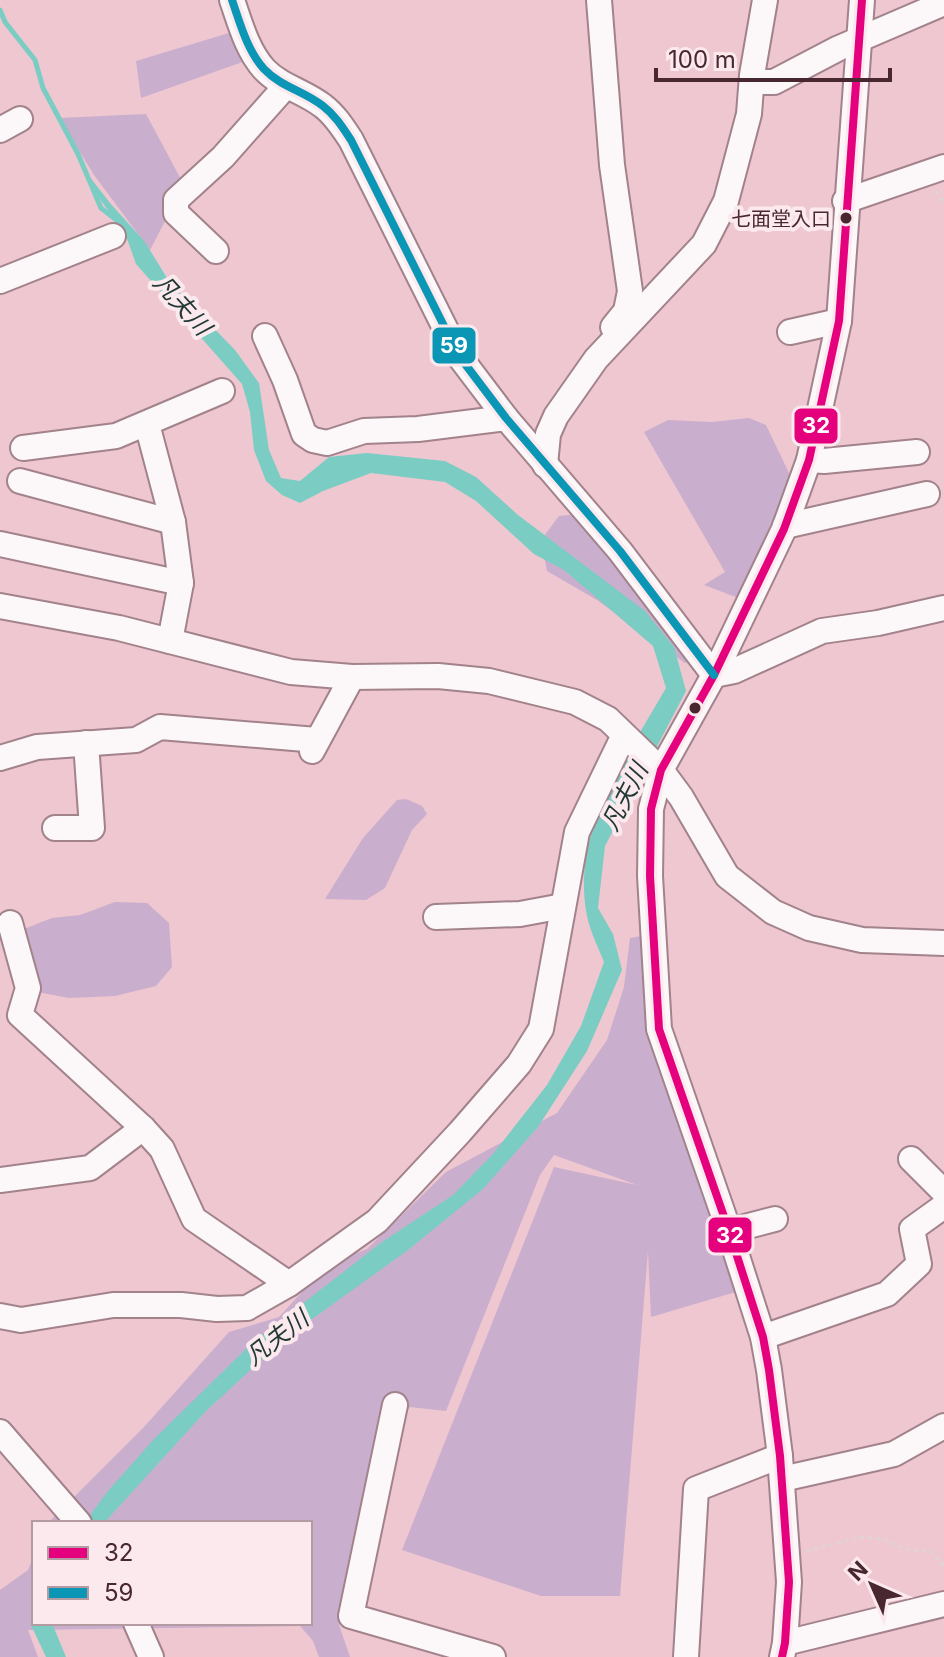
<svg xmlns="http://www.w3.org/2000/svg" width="944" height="1657" font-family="Inter,'Noto Sans JP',sans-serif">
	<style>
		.green { fill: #caaecd }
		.water { fill: #7bcdc3 }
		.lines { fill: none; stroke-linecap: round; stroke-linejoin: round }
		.stream { stroke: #7bcdc3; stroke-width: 5 }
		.minor-casing { stroke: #a2828b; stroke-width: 28 }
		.path { stroke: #e0d3d6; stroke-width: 3; stroke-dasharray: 4 4; stroke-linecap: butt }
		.minor { stroke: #fcf7f8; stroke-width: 24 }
		.bus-1-casing { stroke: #fbe9ed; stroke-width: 14 }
		.bus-2-casing { stroke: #fbe9ed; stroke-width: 14 }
		.bus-1 { stroke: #e5007d; stroke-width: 8 }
		.bus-2 { stroke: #0b96b6; stroke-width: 8 }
		.bus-dot { fill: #482730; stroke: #fbe9ed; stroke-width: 3 }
		.labels { text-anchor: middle; stroke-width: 8; stroke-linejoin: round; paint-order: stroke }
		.bus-label { font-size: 20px; fill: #482730; stroke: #fbe9ed; text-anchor: end }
		.water-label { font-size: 24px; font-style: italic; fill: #213834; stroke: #fbe9ed }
		.line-badge { stroke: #fbe9ed; stroke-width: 3 }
		.badge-label { font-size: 22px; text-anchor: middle; font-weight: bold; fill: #fff }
	</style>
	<rect width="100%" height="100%" fill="#eec7d0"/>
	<g class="green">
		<polygon points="229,33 248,60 141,98 136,61"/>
		<polygon points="146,114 184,185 150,250 94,175 59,118"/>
		<polygon points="749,418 766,425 789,473 788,492 741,599 704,585 725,572 644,432 668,420 712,422"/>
		<polygon points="578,514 692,661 685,663 597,600 547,571 541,540 559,516"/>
		<polygon points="406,799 422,806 427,814 412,830 385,888 366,900 325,899 363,838 397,800"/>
		<polygon points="115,902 147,903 169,923 172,967 156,986 115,996 69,998 32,991 19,931 52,918 80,915"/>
		<polygon points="641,936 656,1058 739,1291 651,1317 648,1251 620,1596 541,1596 402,1550 554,1167 637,1185 554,1155 540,1175 446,1411 410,1407 397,1425 359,1511 355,1574 339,1625 350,1657 319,1657 313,1641 300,1626 28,1630 38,1657 0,1657 0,1590 28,1570 34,1555 34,1623 310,1623 310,1523 48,1523 144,1427 229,1332 279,1317 313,1280 340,1259 367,1249 446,1172 557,1113 607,1040 624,987 630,938"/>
	</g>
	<g class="water">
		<path d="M 86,172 L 110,203 L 145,242 L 170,283 L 235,350 L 259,383 L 269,450 L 281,478 L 300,481 L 329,457 L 367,453 L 445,461 L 476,477 L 518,515 L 645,611 L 674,647 L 686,691 L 605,846 L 598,908 L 613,934 L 622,970 L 587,1051 L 538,1127 L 483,1189 L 408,1250 L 283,1340 L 206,1411 L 104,1523 L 84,1523 L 108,1491 L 154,1439 L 253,1342 L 382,1242 L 453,1195 L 493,1154 L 547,1085 L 581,1026 L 604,962 C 598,947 590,931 587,916 C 570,831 627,757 666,688 L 653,646 L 564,570 L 534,554 L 476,501 L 445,482 L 371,473 L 323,491 L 300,503 L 282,495 L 266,481 L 254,450 L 250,412 L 242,384 L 136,264 L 125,233 L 93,190 Z"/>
		<polygon points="34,1600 34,1623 52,1623 66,1657 46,1657 31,1625"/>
	</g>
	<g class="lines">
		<polyline class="stream" points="0,10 5,22 35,60 43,88 78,154 101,208 119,222"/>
		<g class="minor-casing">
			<g id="minor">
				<path d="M 232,0 C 240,23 247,50 264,69 C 281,87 304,91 323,106 C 335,115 343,128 351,140 L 459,356 L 506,418 L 620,551 L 714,675"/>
				<polyline points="599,0 612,165 630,291 626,311 613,327"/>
				<polyline points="752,82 774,82 839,48 944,3"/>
				<polyline points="0,130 20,119"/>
				<polyline points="845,201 944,167"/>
				<polyline points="216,251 176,213 176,200 223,157 285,87"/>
				<polyline points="0,281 113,236"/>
				<polyline points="790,332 839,321"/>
				<polyline points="265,336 285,380 304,434 313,440 327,443 364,431 418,429 506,418"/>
				<polyline points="147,424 173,522 181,583 170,641"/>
				<polyline points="23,448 116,436 222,391"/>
				<polyline points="809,460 824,461 917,452"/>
				<polyline points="545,465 548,434 556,416 596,359 704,244 726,201 749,114 752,75 765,0"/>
				<polyline points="20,481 173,522"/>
				<polyline points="785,526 927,494"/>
				<polyline points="0,544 181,583"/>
				<polyline points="0,606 119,628 291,672 352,677 438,676 489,681 575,702 608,719 661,770 681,797 727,876 773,912 809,928 862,940 944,943"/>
				<polyline points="714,675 734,671 822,631 878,623 944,608"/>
				<polyline points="312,751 352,677"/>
				<polyline points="0,758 37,747 136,740 160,727 317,740"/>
				<polyline points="55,828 92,828 86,743"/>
				<polyline points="436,917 520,914 563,906"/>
				<polyline points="10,923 28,988 20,1015 143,1128 162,1149 194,1219 289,1284"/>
				<polyline points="911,1159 944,1192"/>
				<polyline points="0,1180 90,1168 143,1128"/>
				<polyline points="729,1231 775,1219"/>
				<polyline points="0,1316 21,1320 113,1305 181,1305 217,1309 247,1308 289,1284 377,1221 460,1132 519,1064 541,1029 577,832 624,735"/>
				<polyline points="763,1337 887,1294 919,1264 912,1229 944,1206"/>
				<polyline points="395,1405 351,1616 493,1657"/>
				<polyline points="0,1432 79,1523"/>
				<polyline points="782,1479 894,1454 944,1426"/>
				<polyline points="136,1623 151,1657"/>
				<polyline points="785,1643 944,1604"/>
				<polyline points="686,1657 696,1489 780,1456"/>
				<polyline points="782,1657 785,1643 789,1582 780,1456 769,1370 763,1337 729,1231 659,1029 650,876 651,809 661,770 714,675 784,529 809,460 839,321 862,0"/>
			</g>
		</g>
		<g class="path">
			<polyline points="936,191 944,204"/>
			<polyline points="806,1551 861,1537 881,1539 910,1550 932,1552 944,1567"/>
		</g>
		<use href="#minor" class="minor"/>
		<g class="bus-1-casing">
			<polyline id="bus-1" points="782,1657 785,1643 789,1582 780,1456 769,1370 763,1337 729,1231 659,1029 650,876 651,809 661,770 714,675 784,529 809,460 839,321 862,0"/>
		</g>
		<g class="bus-2-casing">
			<path id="bus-2" d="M 232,0 C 240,23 247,50 264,69 C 281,87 304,91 323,106 C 335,115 343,128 351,140 L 459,356 L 506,418 L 620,551 L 714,675"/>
		</g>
		<use href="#bus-1" class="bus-1"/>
		<use href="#bus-2" class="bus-2"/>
	</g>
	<g class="bus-dot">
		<circle cx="846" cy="218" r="7"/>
		<circle cx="695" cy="708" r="7"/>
	</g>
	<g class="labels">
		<g class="bus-label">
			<text x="831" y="226">七面堂入口</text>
		</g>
		<g class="water-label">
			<text transform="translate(182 305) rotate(48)" y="8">凡夫川</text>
			<text transform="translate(625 797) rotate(-63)" y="8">凡夫川</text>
			<text transform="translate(277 1338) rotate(-38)" y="8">凡夫川</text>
		</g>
	</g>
	<g class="line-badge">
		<rect x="431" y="326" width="46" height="39" rx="8" fill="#0b96b6"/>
		<rect x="793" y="407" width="46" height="38" rx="8" fill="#e5007d"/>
		<rect x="707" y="1216" width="46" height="38" rx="8" fill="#e5007d"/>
	</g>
	<g class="badge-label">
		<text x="454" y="353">59</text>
		<text x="816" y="433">32</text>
		<text x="730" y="1243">32</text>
	</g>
	<rect x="32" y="1521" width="280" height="104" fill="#fbe9ed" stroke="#b39ba1" stroke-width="2"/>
	<rect x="48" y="1547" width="40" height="12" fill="#e5007d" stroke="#b39ba1" stroke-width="2"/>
	<text x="104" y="1561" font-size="24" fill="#482730">32</text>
	<rect x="48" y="1587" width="40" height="12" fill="#0b96b6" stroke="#b39ba1" stroke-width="2"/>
	<text x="104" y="1601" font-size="24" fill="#482730">59</text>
	<g transform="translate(872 1585) rotate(315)" stroke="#fbe9ed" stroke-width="6" paint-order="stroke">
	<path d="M0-6L14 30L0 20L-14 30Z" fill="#482730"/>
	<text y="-12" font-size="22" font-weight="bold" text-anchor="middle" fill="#482730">N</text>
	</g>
	<path d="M656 68v12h234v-12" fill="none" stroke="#482730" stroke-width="4"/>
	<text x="668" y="68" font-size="24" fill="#482730" stroke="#fbe9ed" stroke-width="6" paint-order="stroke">100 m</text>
</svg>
